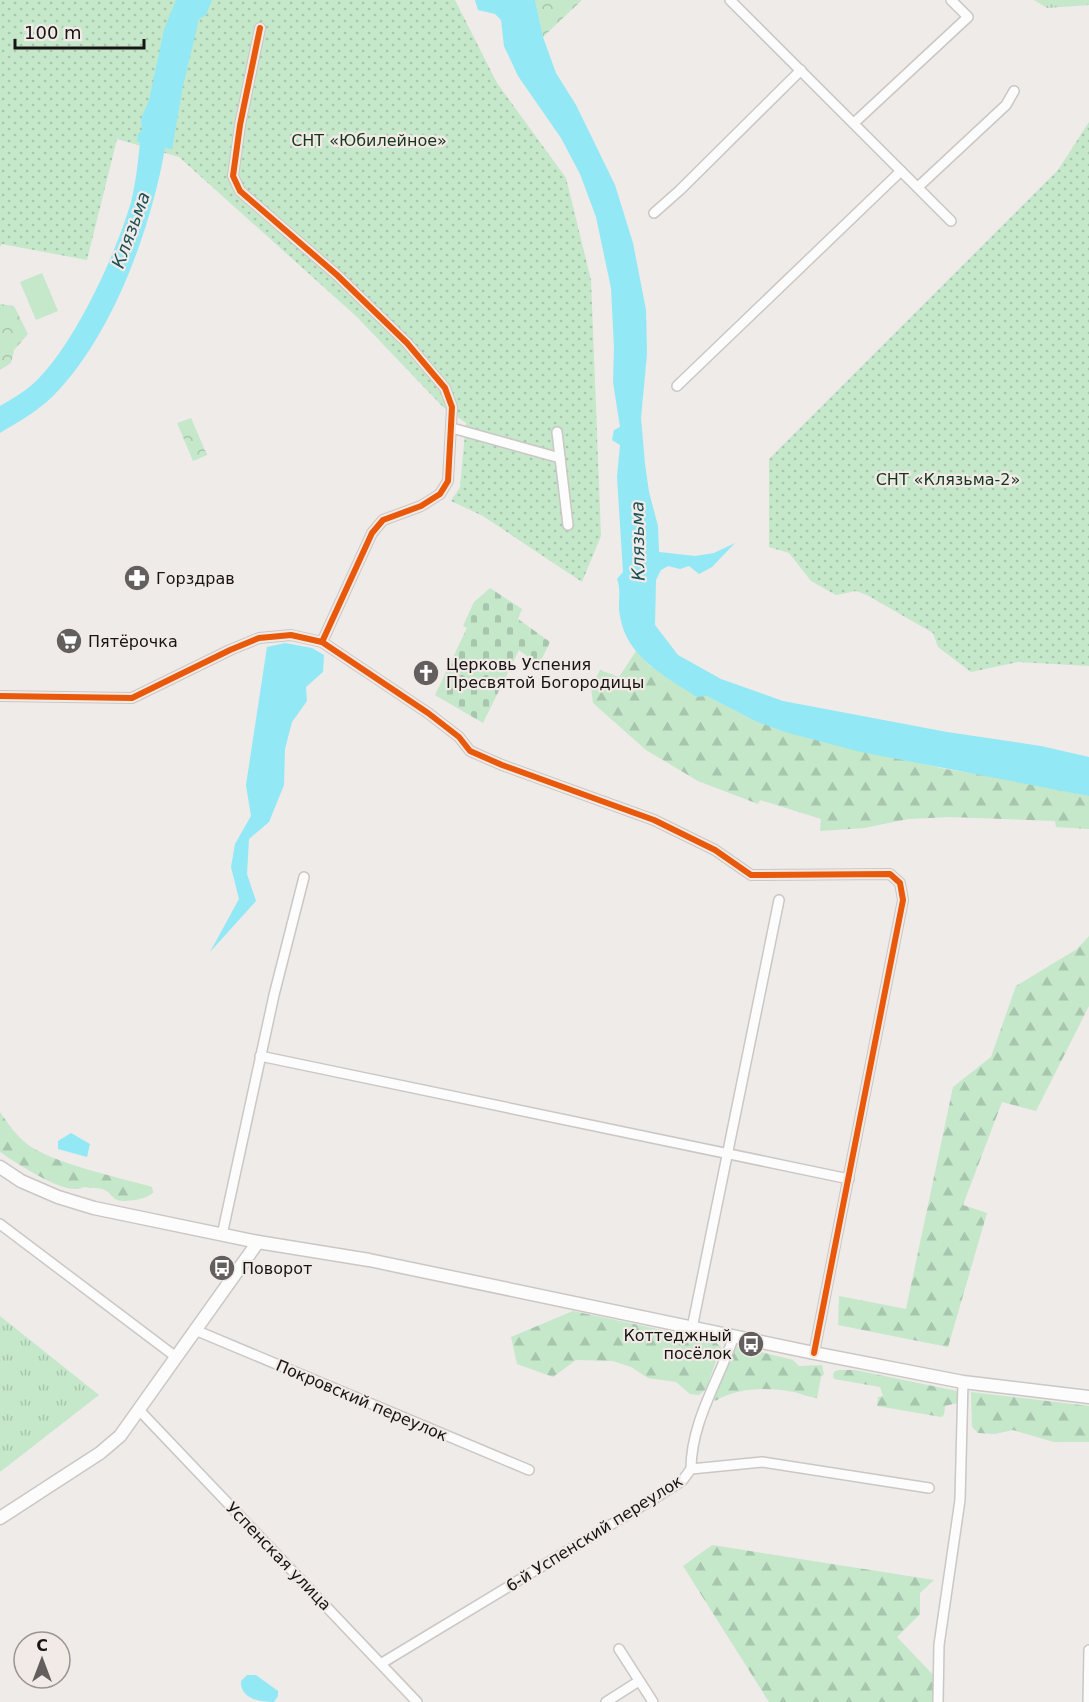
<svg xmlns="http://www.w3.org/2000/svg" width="1089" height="1702" font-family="'DejaVu Sans',sans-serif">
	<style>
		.grass { fill: url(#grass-tufts) }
		.forest { fill: url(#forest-firs) }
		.cemetery { fill: url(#cemetery-stones) }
		.park { fill: url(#park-crowns) }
		.garden { fill: url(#garden-dots) }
		.pitch { fill: #c5e7ca }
		.water { fill: #92e8f5 }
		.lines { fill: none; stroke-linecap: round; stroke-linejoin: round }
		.street-casing { stroke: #cac7c5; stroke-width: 12 }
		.secondary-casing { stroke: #cac7c5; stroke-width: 15 }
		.street { stroke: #fcfcfc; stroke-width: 9 }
		.secondary { stroke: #fcfcfc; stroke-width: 12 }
		.cycleway-casing { stroke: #f1eae6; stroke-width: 10 }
		.cycleway { stroke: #e8590c; stroke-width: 6 }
		.labels { text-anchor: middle; stroke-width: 4.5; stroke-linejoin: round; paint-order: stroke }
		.park-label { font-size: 16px; fill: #16361e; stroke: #f1eae6 }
		.poi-label { font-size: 16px; fill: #171413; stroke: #f1eae6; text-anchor: start }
		.street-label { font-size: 16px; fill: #171413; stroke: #f1eae6 }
		.water-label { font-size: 18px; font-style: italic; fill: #1b5159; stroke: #f1eae6 }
	</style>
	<defs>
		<pattern id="grass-tufts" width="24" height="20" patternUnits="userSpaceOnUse" patternTransform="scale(1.5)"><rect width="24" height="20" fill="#c5e7ca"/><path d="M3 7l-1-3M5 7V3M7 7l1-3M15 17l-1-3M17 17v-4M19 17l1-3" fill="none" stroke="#a8c5ad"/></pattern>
		<pattern id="forest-firs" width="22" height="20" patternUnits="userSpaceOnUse" patternTransform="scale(1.5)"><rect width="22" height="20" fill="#c5e7ca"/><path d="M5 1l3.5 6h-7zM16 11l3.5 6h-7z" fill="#a8c5ad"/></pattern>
		<pattern id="cemetery-stones" width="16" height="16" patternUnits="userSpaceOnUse" patternTransform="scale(1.5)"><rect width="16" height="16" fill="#c5e7ca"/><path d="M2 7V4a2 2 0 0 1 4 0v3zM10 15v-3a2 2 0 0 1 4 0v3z" fill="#a8c5ad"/></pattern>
		<pattern id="park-crowns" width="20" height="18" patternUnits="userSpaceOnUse" patternTransform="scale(1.5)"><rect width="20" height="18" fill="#c5e7ca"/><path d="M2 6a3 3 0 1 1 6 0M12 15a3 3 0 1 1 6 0" fill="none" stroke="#a8c5ad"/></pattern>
		<pattern id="garden-dots" width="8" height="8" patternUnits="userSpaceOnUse" patternTransform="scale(1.5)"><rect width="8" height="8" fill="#c5e7ca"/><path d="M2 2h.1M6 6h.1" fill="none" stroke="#a8c5ad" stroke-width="1.8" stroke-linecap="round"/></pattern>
	</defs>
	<rect width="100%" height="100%" fill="#eeebe9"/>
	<g class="grass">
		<polygon points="1034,0 1089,0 1089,5 1047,8"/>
		<polygon points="0,1316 99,1395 0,1472"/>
	</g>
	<g class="forest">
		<polygon points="636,651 650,666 755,721 945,769 1021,781 1089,796 1089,829 1056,827 1055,821 950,817 908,819 864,828 820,831 821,819 760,800 758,804 698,781 646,750 593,703 591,687 600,670 619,677"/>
		<polygon points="1089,936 1089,1006 1036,1111 1002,1102 963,1205 987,1213 948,1347 838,1325 839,1296 906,1309 953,1087 991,1057 1016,986 1077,949"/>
		<path d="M 0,1112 C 8,1124 16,1135 27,1144 C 54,1164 118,1177 152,1187 L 153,1192 C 149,1199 125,1203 118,1200 C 113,1199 111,1194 107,1191 C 100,1187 91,1188 83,1187 C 68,1198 15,1162 0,1152 Z"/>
		<polygon points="573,1311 714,1341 721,1347 706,1389 699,1395 690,1394 676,1382 648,1378 631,1367 613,1361 576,1360 553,1377 517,1364 511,1337"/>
		<path d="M 737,1346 L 793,1360 L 799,1366 L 822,1365 L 824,1374 L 821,1377 L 817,1398 C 808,1397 802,1394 794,1392 C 768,1387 738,1387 715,1401 L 713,1397 Z"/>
		<polygon points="839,1370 855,1370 957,1391 959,1394 957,1403 945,1406 944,1415 941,1417 877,1406 878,1397 883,1396 880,1387 834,1379 833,1374 835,1371"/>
		<polygon points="971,1392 1089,1406 1089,1442 1054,1442 1013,1430 995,1434 978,1433 972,1427"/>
		<polygon points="712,1545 934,1580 920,1593 920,1614 897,1637 937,1679 937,1702 769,1702 683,1566"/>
	</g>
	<polygon class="cemetery" points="490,588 522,609 518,619 550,642 539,665 519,650 483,723 435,695 467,628 463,626 474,602"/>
	<g class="park">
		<polygon points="535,0 582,0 543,37"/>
		<polygon points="0,304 14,306 28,334 14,350 11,363 0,370"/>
		<polygon points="191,418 207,455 193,461 177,423"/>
	</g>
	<g class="garden">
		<polygon points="0,0 455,0 497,83 566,178 591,280 601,536 582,582 483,516 451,501 460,487 466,423 443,407 356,316 179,157 117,139 87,260 2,244 0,247"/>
		<polygon points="1089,122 1089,666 1018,662 971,672 938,647 933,633 867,595 856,591 836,595 811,581 789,553 769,547 769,459 1058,170"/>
	</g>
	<polygon class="pitch" points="42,273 58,311 36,320 20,282"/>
	<g class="water">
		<path d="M 176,0 L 212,0 L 206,15 L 199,19 L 183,86 L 172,149 L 165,148 C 151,229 112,337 53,396 C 38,411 18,422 0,433 L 0,406 C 12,399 24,392 34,383 C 74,346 116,254 131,202 C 136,182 138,162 140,143 L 137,141 L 138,134 L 142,130 L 141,119 L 149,100 L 164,30 Z"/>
		<path d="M 475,0 L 535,0 L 543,37 L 556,73 L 576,105 L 615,185 L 633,243 L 646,310 L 647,354 L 641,418 L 645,464 L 649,492 L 658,526 L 659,552 L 695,556 L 714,553 L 735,543 L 712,567 L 699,574 L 689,566 L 680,569 L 668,566 L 661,570 L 656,580 L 655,625 L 678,655 L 721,679 L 783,701 L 947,732 L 1041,746 L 1089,757 L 1089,796 L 861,752 L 785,732 L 755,721 L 707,696 L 697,697 C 664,675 627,658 620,616 C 617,603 622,592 617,579 L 623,572 L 617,477 L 620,445 L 612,440 L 614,430 L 620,427 L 613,382 L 614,348 L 611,288 L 596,217 L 580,174 L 561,138 L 518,76 L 504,46 L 501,20 L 495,14 L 478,10 Z"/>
		<polygon points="285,643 312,648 324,655 323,672 306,687 307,701 292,722 285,749 284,785 269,822 249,839 247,874 256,901 210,952 239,899 231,867 235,844 251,816 246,785 267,647"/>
		<polygon points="71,1133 90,1144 87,1157 58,1149 58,1141"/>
		<path d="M 247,1675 L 256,1675 L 278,1691 L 278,1696 L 274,1702 C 260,1702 240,1699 241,1681 Z"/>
	</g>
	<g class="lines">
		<g class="street-casing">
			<g id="street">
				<polyline points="730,0 951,221"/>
				<polyline points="260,28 240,125 233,176 240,191 337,275 407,343 445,388 452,407 448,481 440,494 421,506 383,520 372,533 322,642"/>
				<polyline points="854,123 968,17 951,0"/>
				<polyline points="918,187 1006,105 1014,91"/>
				<polyline points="654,213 680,190 801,70"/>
				<polyline points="677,386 901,171"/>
				<polyline points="452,428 560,458"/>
				<polyline points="557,432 568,525"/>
				<polyline points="0,696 132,698 230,650 259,638 291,635 322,642 428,713 459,737 470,751 502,765 654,820 715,850 751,875 890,874 900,883 903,900 814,1353"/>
				<polyline points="260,1056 849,1179"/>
				<polyline points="0,1224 176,1357"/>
				<polyline points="222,1235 274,995 304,877"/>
				<polyline points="692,1328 779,900"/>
				<polyline points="195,1330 529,1470"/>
				<polyline points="140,1411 417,1702"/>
				<path d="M 691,1469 C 691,1422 719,1380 734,1336"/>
				<polyline points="619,1649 653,1702"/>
				<polyline points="382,1663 660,1495 682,1481 691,1469 762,1462 929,1488"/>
				<polyline points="606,1702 639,1681"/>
				<polyline points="938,1702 939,1645 960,1500 963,1382"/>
				<polyline points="1088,1702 1089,1650"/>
			</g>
		</g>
		<g class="secondary-casing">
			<g id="secondary">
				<polyline points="0,1167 21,1181 58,1197 94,1208 258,1242 369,1260 814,1353 963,1382 1089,1397"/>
				<polyline points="0,1518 100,1453 120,1436 258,1242"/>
			</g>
		</g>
		<use href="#street" class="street"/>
		<use href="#secondary" class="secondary"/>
		<g class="cycleway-casing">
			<g id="cycleway">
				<polyline points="260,28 240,125 233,176 240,191 337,275 407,343 445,388 452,407 448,481 440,494 421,506 383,520 372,533 322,642"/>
				<polyline points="0,696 132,698 230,650 259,638 291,635 322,642 428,713 459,737 470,751 502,765 654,820 715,850 751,875 890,874 900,883 903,900 814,1353"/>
			</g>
		</g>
		<use href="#cycleway" class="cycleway"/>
	</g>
	<defs>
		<g id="pharmacy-disc" transform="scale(1.35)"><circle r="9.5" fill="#625f5e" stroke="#f1eae6"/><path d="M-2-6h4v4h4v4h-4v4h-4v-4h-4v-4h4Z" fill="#fff"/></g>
		<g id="supermarket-disc" transform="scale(1.35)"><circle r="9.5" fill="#625f5e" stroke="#f1eae6"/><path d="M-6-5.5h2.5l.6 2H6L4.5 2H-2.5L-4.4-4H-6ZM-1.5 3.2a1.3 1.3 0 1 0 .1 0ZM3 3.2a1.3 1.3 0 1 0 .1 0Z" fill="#fff"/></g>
		<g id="church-disc" transform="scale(1.35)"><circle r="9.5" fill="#625f5e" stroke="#f1eae6"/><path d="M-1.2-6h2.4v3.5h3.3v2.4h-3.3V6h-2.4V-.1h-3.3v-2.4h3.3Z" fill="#fff"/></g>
		<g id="bus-disc" transform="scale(1.35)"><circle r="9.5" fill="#625f5e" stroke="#f1eae6"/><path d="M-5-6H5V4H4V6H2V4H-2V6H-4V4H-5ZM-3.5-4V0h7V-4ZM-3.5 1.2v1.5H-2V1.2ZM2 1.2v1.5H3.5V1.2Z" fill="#fff"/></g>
	</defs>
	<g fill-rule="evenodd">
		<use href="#pharmacy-disc" x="137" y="578"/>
		<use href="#supermarket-disc" x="69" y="641"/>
		<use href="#church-disc" x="426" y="673"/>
		<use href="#bus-disc" x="222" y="1268"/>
		<use href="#bus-disc" x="751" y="1344"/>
	</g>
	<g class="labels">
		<g class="park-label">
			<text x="369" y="146">СНТ «Юбилейное»</text>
			<text x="948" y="485">СНТ «Клязьма-2»</text>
		</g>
		<g class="poi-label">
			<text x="156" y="584">Горздрав</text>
			<text x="88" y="647">Пятёрочка</text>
			<text x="446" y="670">Церковь Успения<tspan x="446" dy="18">Пресвятой Богородицы</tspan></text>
			<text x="242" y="1274">Поворот</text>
			<text x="732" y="1341" text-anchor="end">Коттеджный<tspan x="732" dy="18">посёлок</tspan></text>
		</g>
		<g class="street-label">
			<text transform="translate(362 1400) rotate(23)" y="6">Покровский переулок</text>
			<text transform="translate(594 1533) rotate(-32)" y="6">6-й Успенский переулок</text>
			<text transform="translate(279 1556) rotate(46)" y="6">Успенская улица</text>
		</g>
		<g class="water-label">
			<text transform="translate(131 230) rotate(-70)" y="6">Клязьма</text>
			<text transform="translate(638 541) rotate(-91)" y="6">Клязьма</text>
		</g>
	</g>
	<g transform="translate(42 1660)"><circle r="28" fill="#f1eae6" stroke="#9a9492" stroke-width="1.5"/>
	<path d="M0-4.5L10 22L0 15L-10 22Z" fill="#625f5e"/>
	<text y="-9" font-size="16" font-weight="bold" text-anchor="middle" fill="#171413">С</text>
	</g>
	<path d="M15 39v9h129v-9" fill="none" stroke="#171413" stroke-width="3"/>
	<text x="24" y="39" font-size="18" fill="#171413" stroke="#f1eae6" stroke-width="4.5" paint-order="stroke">100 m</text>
</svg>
